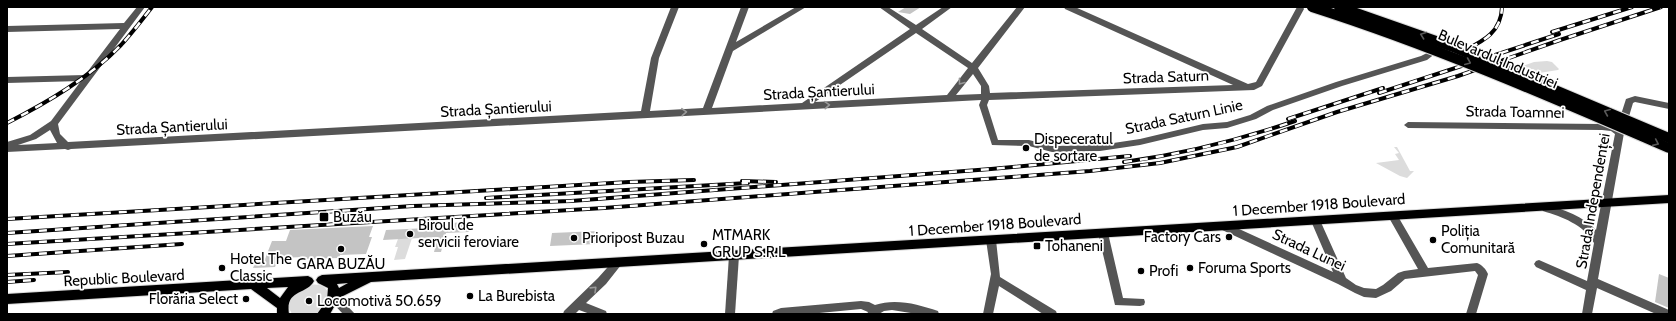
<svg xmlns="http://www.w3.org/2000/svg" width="1676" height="321" font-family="Cabin,sans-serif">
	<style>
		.green { fill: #dcdcdc }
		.building { fill: #c4c4c4 }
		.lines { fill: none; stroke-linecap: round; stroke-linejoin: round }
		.major-casing { stroke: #dbdbdb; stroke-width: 2 }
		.minor { fill: #555; fill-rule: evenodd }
		.major { fill: #000; fill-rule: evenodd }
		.rail-casing { stroke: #000; stroke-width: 4 }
		.rail { stroke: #fff; stroke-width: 2.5; stroke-dasharray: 8; stroke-linecap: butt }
		.major-bridge-casing { stroke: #dbdbdb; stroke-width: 12; stroke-linecap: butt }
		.major-bridge { stroke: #000; stroke-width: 10 }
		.oneway { stroke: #595959 }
		.oneway2 { stroke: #999 }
		.poi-dot { fill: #000; stroke: #fff; stroke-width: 1.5 }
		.labels { text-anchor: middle; stroke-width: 3.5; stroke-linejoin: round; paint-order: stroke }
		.street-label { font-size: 15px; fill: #000; stroke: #fff }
		.poi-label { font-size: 15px; fill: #000; stroke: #fff; text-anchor: start }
	</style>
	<rect width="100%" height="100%" fill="#fff"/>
	<g class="green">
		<polygon points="1547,61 1552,62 1559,69 1558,70 1539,73 1533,69 1524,69 1520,67 1534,62"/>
		<polygon points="1394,147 1397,147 1410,171 1414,171 1407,178 1400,176 1376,163 1399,160 1395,154 1399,153"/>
		<polygon points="412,238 405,259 394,260 398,247 395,247 398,239"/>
		<path d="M 308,285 C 337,280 331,309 314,314 C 308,316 299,314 292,314 L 289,308 C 289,295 299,291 308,285 Z"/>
	</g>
	<g class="building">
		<polygon points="906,7 921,7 910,14 898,12"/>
		<polygon points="471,222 469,232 446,233 441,252 434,252 438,237 383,240 386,230 448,227 449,223"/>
		<polygon points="373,226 369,237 372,237 366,254 340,255 339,258 303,259 304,257 279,258 275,267 253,268 257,259 265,259 272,241 286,241 290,230"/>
		<polygon points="598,231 596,244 550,246 552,233"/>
		<polygon points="1659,274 1669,278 1669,308 1655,302"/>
	</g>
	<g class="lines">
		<g class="major-casing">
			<g id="major">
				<path d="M 1669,195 L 1669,203 L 371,282 L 339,298 L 330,314 L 317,314 L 327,300 L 328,288 L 318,283 L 316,280 L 318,277 L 322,275 ZM 348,283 L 339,288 L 337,284 Z"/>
				<path d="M 308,276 L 312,278 L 314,281 C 307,295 285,289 289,314 L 277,314 L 277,308 L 251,289 L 7,304 L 7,294 ZM 288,287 L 280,298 L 267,288 Z"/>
			</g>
		</g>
		<g class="minor">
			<path d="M 137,7 L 145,7 L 58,124 L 60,134 L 68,142 L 641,111 L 651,58 L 671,7 L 679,7 L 659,58 L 650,111 L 703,108 L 741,7 L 749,7 L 736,42 L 796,7 L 806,7 L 733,51 L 712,108 L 802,103 L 910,29 L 879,7 L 888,7 L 916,25 L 943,7 L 952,7 L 922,29 L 972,63 L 1017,7 L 1025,7 L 978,68 L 989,86 L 990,93 L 1233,85 L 1065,9 L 1064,7 L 1075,7 L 1248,84 L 1256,82 L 1297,7 L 1303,7 L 1304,9 L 1262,86 L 1254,90 L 989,100 L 987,105 L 998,140 L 1029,140 L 1052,146 L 1100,145 L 1140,139 L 1203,124 L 1227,122 L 1250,115 L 1267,106 L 1336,82 L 1421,56 L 1427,53 L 1420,47 L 1421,45 L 1427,45 L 1436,53 L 1427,60 L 1342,86 L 1273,110 L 1256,119 L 1227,128 L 1203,130 L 1140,145 L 1100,151 L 1052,152 L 1029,146 L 992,145 L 979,105 L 981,100 L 71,149 L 68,150 L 65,149 L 7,152 L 7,142 L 30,135 L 51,121 L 81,81 L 7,83 L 7,77 L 85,75 L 120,29 L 7,32 L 7,26 L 124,23 ZM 916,33 L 968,68 L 947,95 L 815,102 ZM 973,74 L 981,86 L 981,94 L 956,95 ZM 50,130 L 57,143 L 18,145 L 36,139 Z"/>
			<path d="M 1635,96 L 1669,103 L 1669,109 L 1635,102 L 1633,103 L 1624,133 L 1598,279 L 1669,310 L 1669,314 L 1656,314 L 1597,288 L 1592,314 L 1582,314 L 1586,290 L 1536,267 L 1534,264 L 1536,261 L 1539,260 L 1587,281 L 1594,243 C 1583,224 1562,217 1543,211 L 1541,208 L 1543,205 L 1546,204 C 1564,210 1583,216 1596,230 L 1615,134 L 1611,131 L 1602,130 L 1408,128 L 1404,125 L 1408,122 L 1602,124 L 1617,127 L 1626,99 Z"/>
			<path d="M 1393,212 L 1396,213 L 1428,268 L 1477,263 C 1482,265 1486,269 1488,274 L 1476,314 L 1466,314 L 1478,275 L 1475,271 L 1405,279 L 1391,291 L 1376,298 L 1364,297 L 1355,293 L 1338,284 L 1220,229 L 1218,226 L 1220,223 L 1223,222 L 1226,223 L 1333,272 L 1311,221 L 1313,218 L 1319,218 L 1346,278 L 1356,285 L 1364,288 L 1376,289 L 1383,285 L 1398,273 L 1404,271 L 1418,269 L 1388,216 L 1390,213 Z"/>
			<polygon points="1103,229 1106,230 1108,233 1123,298 1144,299 1145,302 1144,305 1140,306 1115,305 1098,233 1100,230"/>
			<polygon points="991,236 994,237 996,240 1000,277 1056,311 1057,314 1043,314 999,286 993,314 983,314 991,274 986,240 988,237"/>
			<polygon points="734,252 737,253 739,256 735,314 725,314 729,256 731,253"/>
			<polygon points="618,258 621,259 623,262 621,265 606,284 586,303 606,311 607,314 590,314 579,310 575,314 563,314 564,311 598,278 615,259"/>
			<polygon points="334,295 338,296 355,314 343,314 329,299 330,296"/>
			<path d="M 861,301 L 869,302 L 875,305 C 895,298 918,304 938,311 L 939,314 L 917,314 L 892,310 L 884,311 L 879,314 L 867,314 L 868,312 L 861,309 L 809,314 L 772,314 L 773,311 L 781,308 Z"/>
		</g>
		<use href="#major" class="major"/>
		<g class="rail-casing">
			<g id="rail">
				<polyline points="1552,32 1632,7"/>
				<path d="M 1456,55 C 1478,43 1501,36 1502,7"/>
				<polyline points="1379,93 1559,34"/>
				<polyline points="1288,119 1383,88"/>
				<path d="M 7,123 C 48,102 89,78 121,45 C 132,33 142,20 152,7"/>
				<path d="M 1124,162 C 1183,154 1239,140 1295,121"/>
				<polyline points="742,181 776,182"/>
				<polyline points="486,198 748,183"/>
				<polyline points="7,219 629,182 694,180"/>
				<polyline points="7,233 413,206 571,201 991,169 1130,156"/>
				<polyline points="7,244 604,208 1090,171 1160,163 1237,147 1337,112 1458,76 1560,40 1661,7"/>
				<polyline points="7,256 182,244"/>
				<polyline points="7,275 68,272"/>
				<polyline points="7,282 34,280"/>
			</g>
		</g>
		<use href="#rail" class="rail"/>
		<g class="major-bridge-casing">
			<g id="major-bridge">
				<path d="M 1312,7 C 1434,46 1551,97 1669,148"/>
				<polyline points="1339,7 1453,47 1669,138"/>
			</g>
		</g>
		<use href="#major-bridge" class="major-bridge"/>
	</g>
	<defs><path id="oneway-chevron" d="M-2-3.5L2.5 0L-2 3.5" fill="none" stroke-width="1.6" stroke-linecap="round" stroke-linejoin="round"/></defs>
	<g class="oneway">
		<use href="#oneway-chevron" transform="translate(1423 35) rotate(-160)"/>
		<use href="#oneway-chevron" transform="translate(1468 62) rotate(23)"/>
		<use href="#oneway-chevron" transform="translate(1607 112) rotate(-157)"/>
		<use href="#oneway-chevron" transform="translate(1656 143) rotate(24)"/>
	</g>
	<g class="oneway2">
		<use href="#oneway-chevron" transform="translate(961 82) rotate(128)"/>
		<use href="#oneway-chevron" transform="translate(827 105) rotate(-4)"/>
		<use href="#oneway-chevron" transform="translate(684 112) rotate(-3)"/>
		<use href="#oneway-chevron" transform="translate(594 289) rotate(-44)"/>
	</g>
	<g class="poi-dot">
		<circle cx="1026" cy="148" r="4"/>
		<rect x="319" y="212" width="10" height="10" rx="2"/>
		<circle cx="410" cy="234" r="4"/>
		<circle cx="1229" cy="237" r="4"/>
		<circle cx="574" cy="238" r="4"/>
		<circle cx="1433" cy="240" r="4"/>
		<circle cx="704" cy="244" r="4"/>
		<rect x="1033" y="242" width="8" height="8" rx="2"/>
		<circle cx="341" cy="249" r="4"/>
		<circle cx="222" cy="268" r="4"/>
		<circle cx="1190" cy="268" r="4"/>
		<circle cx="1141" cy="271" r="4"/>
		<circle cx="470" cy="296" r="4"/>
		<circle cx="246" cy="299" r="4"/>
		<circle cx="309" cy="301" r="4"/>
	</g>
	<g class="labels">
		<g class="street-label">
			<text transform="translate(1498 59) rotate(23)" y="5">Bulevardul Industriei</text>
			<text transform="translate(1166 77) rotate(-2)" y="5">Strada Saturn</text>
			<text transform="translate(819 92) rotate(-3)" y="5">Strada Șantierului</text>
			<text transform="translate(496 109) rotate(-3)" y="5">Strada Șantierului</text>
			<text transform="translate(1515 112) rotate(1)" y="5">Strada Toamnei</text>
			<text transform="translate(1184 117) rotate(-12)" y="5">Strada Saturn Linie</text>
			<text transform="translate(172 127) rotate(-3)" y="5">Strada Șantierului</text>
			<text transform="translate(1593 201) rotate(-80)" y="5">Strada Independenței</text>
			<text transform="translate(1319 205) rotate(-4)" y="5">1 December 1918 Boulevard</text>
			<text transform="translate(995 225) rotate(-4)" y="5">1 December 1918 Boulevard</text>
			<text transform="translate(1309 250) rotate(25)" y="5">Strada Lunei</text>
			<text transform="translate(124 278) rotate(-3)" y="5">Republic Boulevard</text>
		</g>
		<g class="poi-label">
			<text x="1034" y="144">Dispeceratul<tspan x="1034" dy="17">de sortare</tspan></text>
			<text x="333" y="222">Buzău</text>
			<text x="418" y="230">Biroul de<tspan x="418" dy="17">servicii feroviare</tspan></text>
			<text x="1441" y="236">Poliția<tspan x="1441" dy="17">Comunitară</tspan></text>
			<text x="712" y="240">MTMARK<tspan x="712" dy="17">GRUP S.R.L</tspan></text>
			<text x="1221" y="242" text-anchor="end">Factory Cars</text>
			<text x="582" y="243">Prioripost Buzau</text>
			<text x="1045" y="251">Tohaneni</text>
			<text x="230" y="264">Hotel The<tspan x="230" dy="17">Classic</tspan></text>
			<text x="341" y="269" text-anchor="middle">GARA BUZĂU</text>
			<text x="1198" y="273">Foruma Sports</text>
			<text x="1149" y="276">Profi</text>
			<text x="478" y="301">La Burebista</text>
			<text x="238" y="304" text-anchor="end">Florăria Select</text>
			<text x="317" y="306">Locomotivă 50.659</text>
		</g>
	</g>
	<rect width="1676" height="321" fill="none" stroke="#000000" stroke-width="16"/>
</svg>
